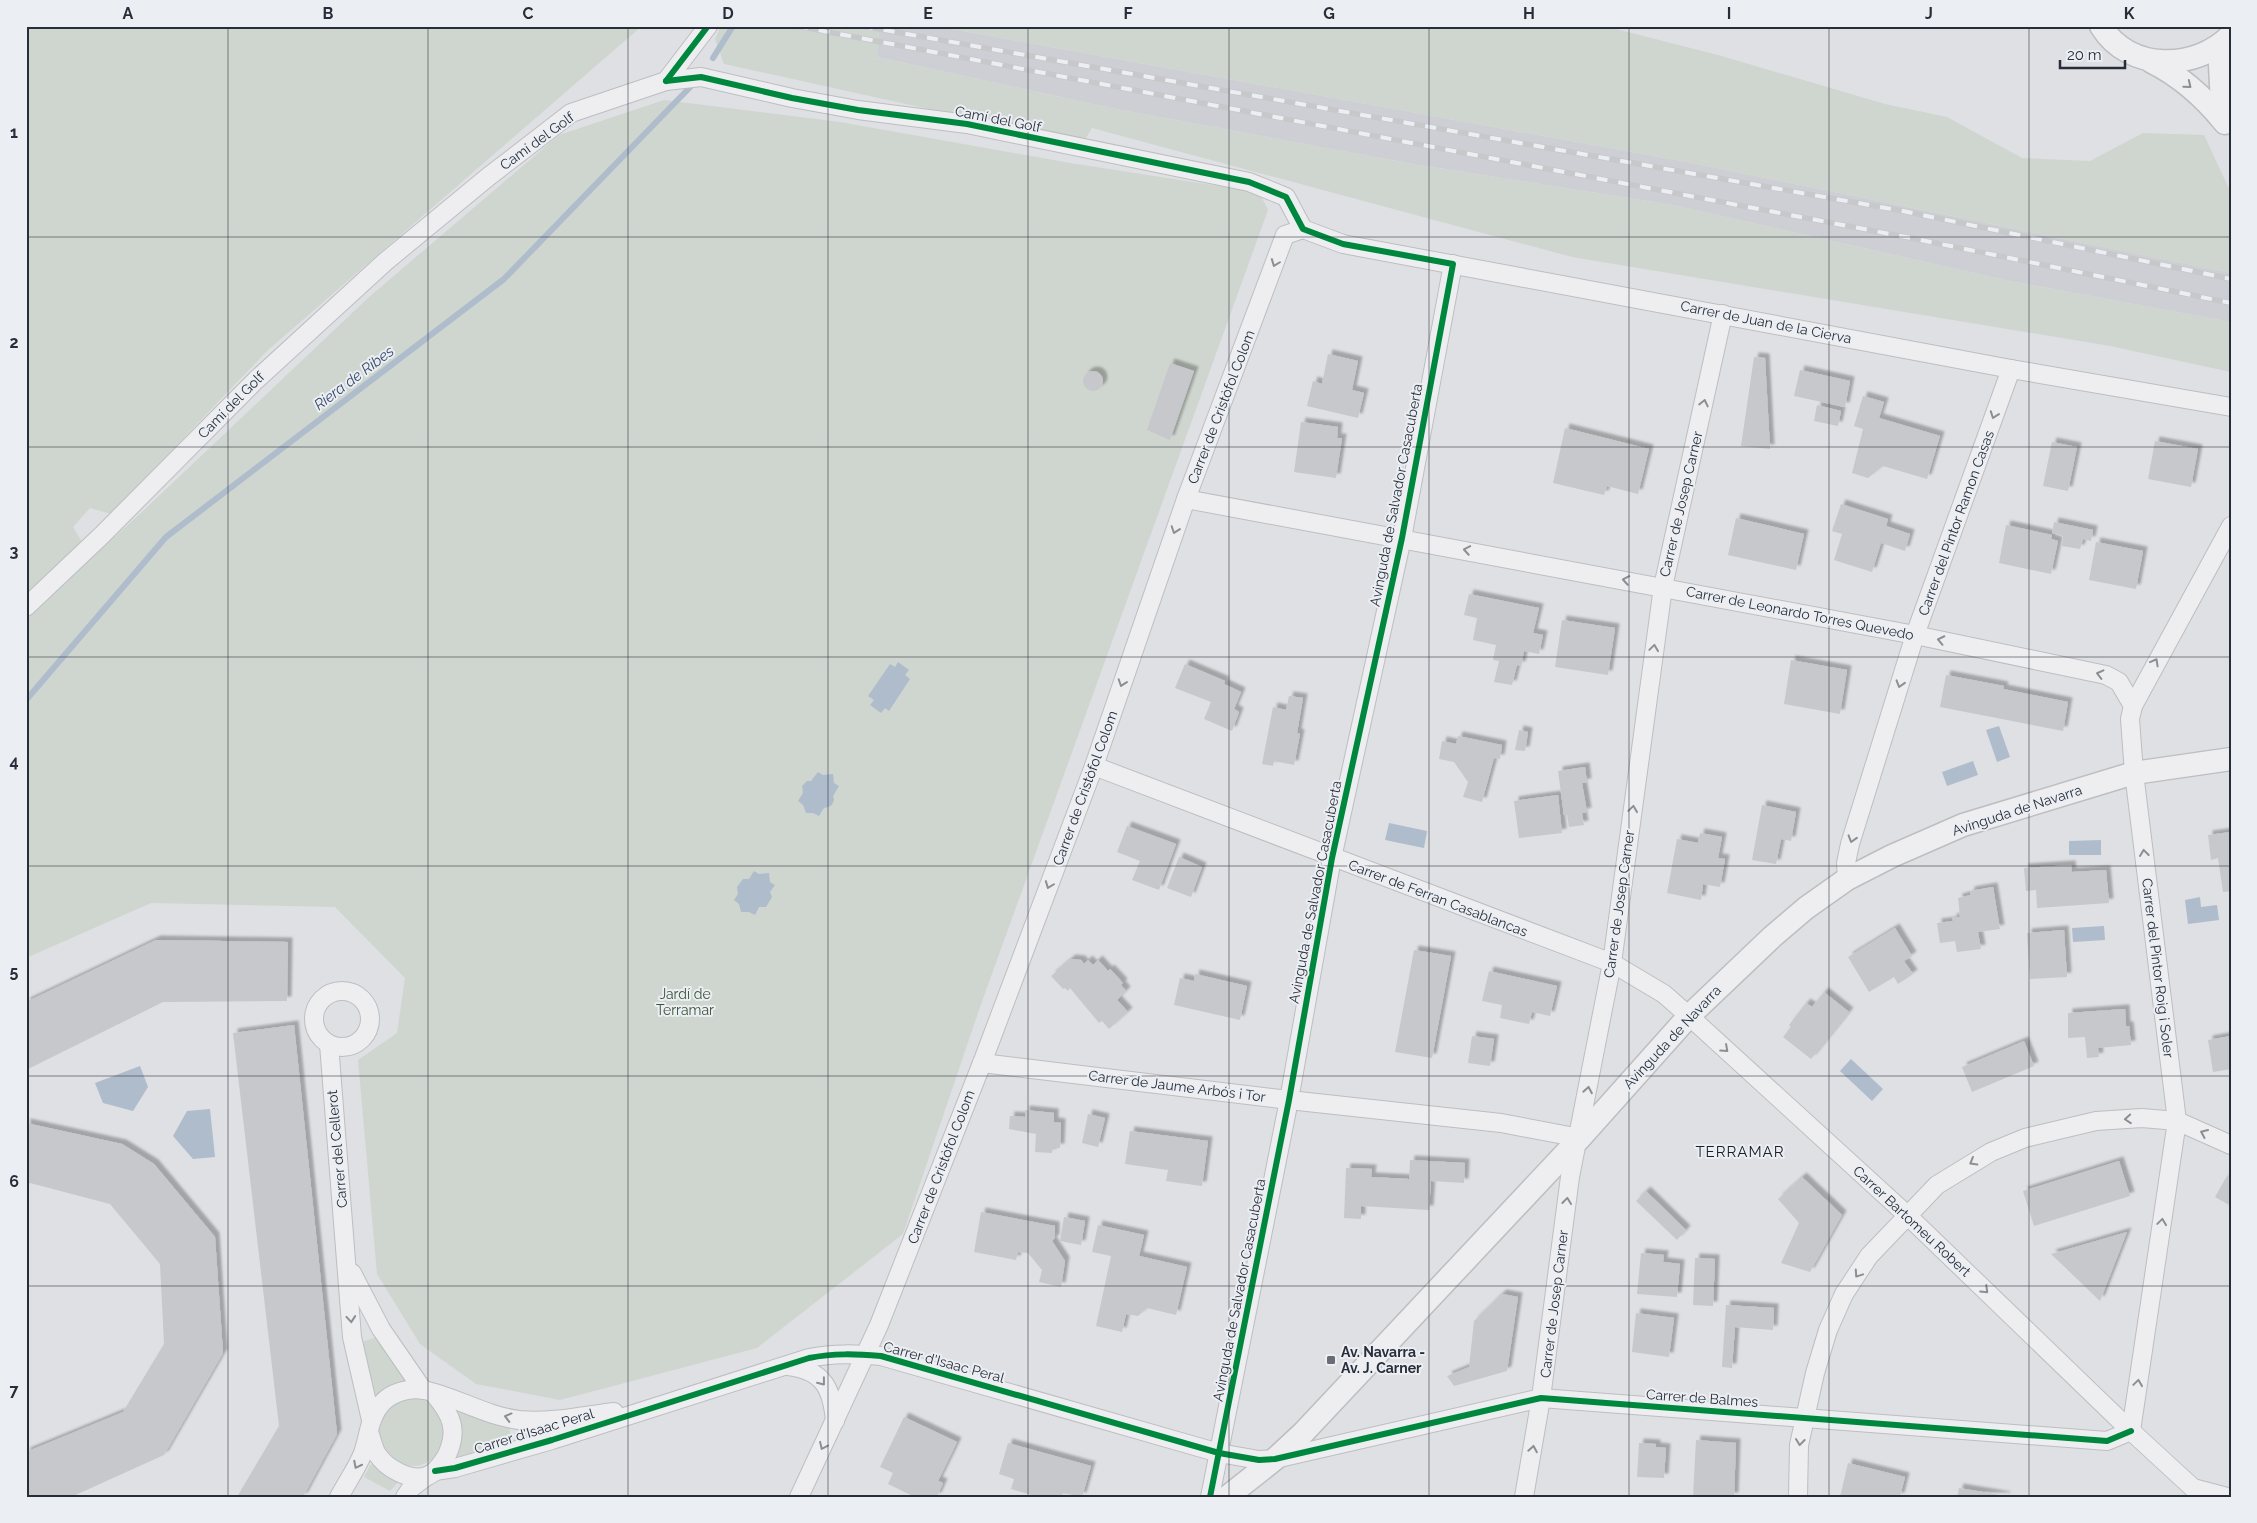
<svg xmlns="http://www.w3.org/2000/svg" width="2257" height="1523" font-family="Raleway,sans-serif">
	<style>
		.built { fill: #cdcfd5 }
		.green { fill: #cfd6cf }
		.water { fill: #afbccb }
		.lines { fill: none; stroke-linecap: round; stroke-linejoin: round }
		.stream { stroke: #afbccb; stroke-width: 6 }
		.building { fill: #c6c8cb; filter: url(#shadow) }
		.minor-casing { stroke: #bcbec1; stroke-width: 20 }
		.tertiary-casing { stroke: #bcbec1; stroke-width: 25 }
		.minor { stroke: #eeeef0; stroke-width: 18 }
		.tertiary { stroke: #eeeef0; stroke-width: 22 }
		.rail-casing { stroke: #c7c8ca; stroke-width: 5.5 }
		.rail { stroke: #ebeef3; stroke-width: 4; stroke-dasharray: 11; stroke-linecap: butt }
		.cycleway-casing { stroke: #ebeef3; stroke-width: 9 }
		.cycleway { stroke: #00873e; stroke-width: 6 }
		.oneway { stroke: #8b8e94 }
		.grid { fill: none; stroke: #282e39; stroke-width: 1; stroke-opacity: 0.55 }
		.poi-dot { fill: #686c74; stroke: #ebeef3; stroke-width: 2 }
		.labels { text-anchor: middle; stroke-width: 4; stroke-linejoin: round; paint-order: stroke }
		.street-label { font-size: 14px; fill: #282e39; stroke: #ebeef3 }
		.park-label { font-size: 14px; fill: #3b5437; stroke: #ebeef3 }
		.poi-label { font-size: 14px; font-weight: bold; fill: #282e39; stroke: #ebeef3; text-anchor: start }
		.water-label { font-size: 15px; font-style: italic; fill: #374b69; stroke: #ebeef3 }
		.neighbourhood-label { font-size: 15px; letter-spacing: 1px; fill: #1a1f2a; stroke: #ebeef3 }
		.neatline { fill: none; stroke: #282e39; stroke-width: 2 }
		.grid-label { font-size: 16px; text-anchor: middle; font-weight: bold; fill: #282e39 }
	</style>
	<defs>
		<filter id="shadow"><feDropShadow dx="4.5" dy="-4.5" stdDeviation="1" flood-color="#0004"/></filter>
	</defs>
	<rect width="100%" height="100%" fill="#dee0e3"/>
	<polygon class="built" points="879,26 935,26 1687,162 2231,273 2231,322 2010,281 1673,205 1413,164 1111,108 877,57"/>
	<g class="green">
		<polygon points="26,26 642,26 268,350 111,514 90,508 73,527 82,542 26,595"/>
		<polygon points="721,26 879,26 877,57 1111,108 1413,164 1673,205 2010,281 2231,322 2231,372 2110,346 1572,257 1092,128 1083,143 724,64 715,39"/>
		<polygon points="935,26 1604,26 1718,55 1885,104 1947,117 2022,158 2090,161 2143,133 2204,135 2231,193 2231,273 1687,162"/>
		<polygon points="664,100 840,122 1070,163 1251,191 1262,198 1268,210 980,1007 903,1234 757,1348 560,1400 476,1384 420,1344 377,1274 358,1060 397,1033 405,978 335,907 151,903 26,958 26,617 143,511 368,298 559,135"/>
		<polygon points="377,1337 412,1381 372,1401 362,1342"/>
		<circle cx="412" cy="1432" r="34"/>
		<polygon points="462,1412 509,1426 512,1446 453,1460 457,1416 458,1413"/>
		<polygon points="520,1427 548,1428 550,1433 522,1443"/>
		<polygon points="374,1464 399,1481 390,1491 364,1477 370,1465"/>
	</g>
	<g class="water">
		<polygon points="898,662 909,670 905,675 910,679 889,711 885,708 881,713 870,705 874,700 868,696 890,664 895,667"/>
		<polygon points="1999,726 2010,757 1997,762 1986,730"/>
		<polygon points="1973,761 1978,775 1947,786 1942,772"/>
		<path d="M 818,772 L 823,775 L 833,774 L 834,783 L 839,786 L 833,796 L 834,800 C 832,806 830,807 824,808 L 819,816 L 813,813 L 806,813 L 803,805 L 798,801 L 803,793 L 802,786 L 807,781 L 811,781 Z"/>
		<polygon points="1389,823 1427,831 1424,848 1385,840"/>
		<polygon points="2101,840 2101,855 2069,855 2069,841"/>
		<polygon points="754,871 759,874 769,873 770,882 775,885 770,892 772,897 766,907 759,907 755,915 749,912 741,912 739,904 734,900 738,894 737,887 743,879 749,879"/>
		<polygon points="2200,897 2201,907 2217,905 2219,920 2188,924 2185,900"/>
		<polygon points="2104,926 2105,940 2073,942 2072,928"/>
		<polygon points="1851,1059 1883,1089 1872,1101 1840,1071"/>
		<polygon points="140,1066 148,1087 133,1111 103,1103 95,1083"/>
		<polygon points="210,1109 215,1157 193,1159 173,1136 187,1111"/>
	</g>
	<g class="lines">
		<g class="stream">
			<polyline points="713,58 733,26"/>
			<polyline points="26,700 166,537 504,279 696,81"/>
		</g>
	</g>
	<g class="building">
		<polygon points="1328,354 1358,361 1352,390 1364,393 1358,418 1307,406 1313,381 1322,384"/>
		<polygon points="1754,357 1765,358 1770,449 1741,446"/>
		<polygon points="1170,363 1194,371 1170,440 1147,430"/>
		<polygon points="1800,370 1850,381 1845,407 1794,396"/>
		<circle cx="1093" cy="381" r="10"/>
		<polygon points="1863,396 1884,402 1879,418 1940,436 1927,479 1883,466 1868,478 1852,473 1863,429 1854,426"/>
		<polygon points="1817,405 1841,411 1838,426 1814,421"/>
		<polygon points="1301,422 1338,427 1337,438 1342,438 1336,478 1294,472"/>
		<polygon points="1565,428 1649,449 1638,494 1607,486 1604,495 1553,483"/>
		<polygon points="2155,441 2198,449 2191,487 2148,479"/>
		<polygon points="2052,442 2077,447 2068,491 2043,486"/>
		<polygon points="1841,504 1888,519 1886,526 1910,534 1905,551 1881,543 1872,572 1834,560 1842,534 1832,531"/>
		<polygon points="1736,518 1804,534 1796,570 1728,555"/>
		<polygon points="2054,522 2093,530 2091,541 2083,539 2080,549 2062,546 2063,536 2052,533"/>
		<polygon points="2006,525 2052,535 2051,539 2058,541 2051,574 1999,563"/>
		<polygon points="2096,542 2143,551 2136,589 2089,580"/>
		<polygon points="1469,594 1539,608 1533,633 1543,635 1539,654 1524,651 1521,666 1517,665 1512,685 1494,682 1499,661 1493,660 1496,645 1473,640 1477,618 1464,615"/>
		<polygon points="1562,620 1615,628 1608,675 1555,667"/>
		<polygon points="1791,660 1847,670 1840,714 1784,704"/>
		<polygon points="1185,664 1225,681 1224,684 1241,692 1234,709 1239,712 1232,731 1204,719 1211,702 1175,688"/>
		<polygon points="1946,675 2004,686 2003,689 2068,702 2063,731 1940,707"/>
		<polygon points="1289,696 1303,698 1297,733 1300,734 1294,765 1274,761 1273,766 1262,764 1273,707 1286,710"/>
		<polygon points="1519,730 1528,732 1525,751 1515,750"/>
		<polygon points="1458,736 1502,745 1500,759 1494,758 1482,802 1463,797 1468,782 1454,762 1439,759 1442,741 1456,744"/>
		<polygon points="1585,767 1587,783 1582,783 1587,812 1582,813 1584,825 1569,827 1567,815 1564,815 1558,771"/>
		<polygon points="1558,795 1562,833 1519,838 1514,801"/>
		<polygon points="1762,805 1796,812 1791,841 1781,839 1776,864 1752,860"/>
		<polygon points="1127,826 1176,844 1159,890 1132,880 1140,861 1117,852"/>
		<polygon points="2231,832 2231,891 2223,892 2218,858 2211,860 2208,835"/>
		<polygon points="1700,833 1722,837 1718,858 1725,859 1720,887 1703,884 1701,900 1667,893 1677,839 1698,843"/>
		<polygon points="1179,857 1202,867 1191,897 1167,888"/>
		<polygon points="2071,865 2072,872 2106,870 2109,903 2037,908 2036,890 2026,891 2024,868"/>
		<polygon points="1993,887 2000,929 1978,932 1981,949 1957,952 1955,941 1940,943 1937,923 1953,921 1952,918 1960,917 1958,898 1970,895 1970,891"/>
		<polygon points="1895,928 1912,956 1904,961 1913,974 1898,984 1894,977 1869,992 1848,957"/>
		<polygon points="2064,930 2067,977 2030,979 2027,933"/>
		<polygon points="156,940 288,942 287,1001 163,1002 26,1070 26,1002"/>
		<polygon points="1414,950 1451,956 1432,1058 1395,1052"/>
		<polygon points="1071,959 1081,960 1084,964 1088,960 1093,965 1098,960 1108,971 1110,969 1123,983 1121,985 1126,991 1117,1000 1128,1012 1109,1029 1102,1021 1099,1023 1070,988 1068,991 1065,988 1063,989 1051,976"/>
		<polygon points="1489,971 1557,986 1550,1016 1532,1012 1529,1024 1500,1018 1502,1005 1482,1001"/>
		<polygon points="1195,974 1247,986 1240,1020 1174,1005 1180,978 1194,981"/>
		<polygon points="1824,992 1849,1012 1811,1059 1783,1037 1791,1027 1789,1025 1806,1003 1812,1007"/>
		<polygon points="2125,1009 2126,1026 2129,1026 2131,1045 2098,1048 2099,1057 2087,1058 2085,1037 2068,1038 2068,1013"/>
		<polygon points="294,1025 337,1434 303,1497 237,1497 279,1426 233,1033"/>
		<polygon points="1472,1036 1494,1039 1490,1066 1468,1063"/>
		<polygon points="2231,1036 2231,1069 2213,1072 2208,1040"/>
		<polygon points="2024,1041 2034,1066 1972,1092 1962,1067"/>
		<polygon points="1025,1110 1054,1113 1054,1122 1061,1123 1060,1148 1053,1148 1052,1153 1035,1152 1036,1134 1009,1129 1010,1116 1025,1117"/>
		<polygon points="1088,1114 1105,1118 1098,1147 1082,1143"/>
		<polygon points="26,1123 122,1144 154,1164 215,1237 223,1353 164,1455 71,1497 26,1497 26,1452 123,1412 164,1344 160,1264 110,1204 30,1183 26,1185"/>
		<polygon points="1130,1131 1208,1141 1202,1186 1166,1181 1168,1170 1125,1164"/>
		<polygon points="1410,1160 1465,1163 1464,1183 1431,1181 1429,1210 1361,1206 1361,1219 1344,1218 1346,1168 1372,1169 1371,1177 1409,1179"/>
		<polygon points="2119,1161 2130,1196 2034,1226 2023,1191"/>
		<polygon points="2227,1176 2231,1178 2231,1206 2215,1197"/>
		<polygon points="1802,1177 1842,1215 1810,1272 1781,1263 1799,1223 1778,1199"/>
		<polygon points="1646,1191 1686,1230 1677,1240 1636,1201"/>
		<polygon points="981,1212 1055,1226 1055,1238 1052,1241 1065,1261 1061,1287 1039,1282 1042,1270 1028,1253 1018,1252 1016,1260 974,1252"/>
		<polygon points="1064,1217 1085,1221 1081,1245 1060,1241"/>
		<polygon points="1098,1225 1144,1235 1139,1256 1187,1267 1176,1315 1147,1308 1138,1316 1126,1314 1122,1332 1096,1326 1111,1256 1092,1252"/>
		<polygon points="2127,1232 2100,1301 2051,1254"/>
		<polygon points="1641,1253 1664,1255 1663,1262 1680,1264 1677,1297 1637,1294"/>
		<polygon points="1695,1258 1715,1259 1713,1306 1693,1305"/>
		<polygon points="1502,1294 1518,1297 1507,1371 1454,1386 1447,1376 1469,1367 1474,1321"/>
		<polygon points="1726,1305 1774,1308 1773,1330 1735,1327 1732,1368 1722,1367"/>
		<polygon points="1636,1313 1674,1318 1669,1357 1632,1352"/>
		<polygon points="904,1417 957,1442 938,1481 943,1483 937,1497 915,1497 888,1484 893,1473 880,1467"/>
		<polygon points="1696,1440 1736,1443 1734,1497 1693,1497"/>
		<polygon points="1008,1443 1091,1466 1082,1497 1063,1493 1062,1497 1038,1497 1011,1489 1014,1479 999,1474"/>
		<polygon points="1639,1443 1656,1444 1656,1447 1666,1448 1664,1478 1637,1477"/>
		<polygon points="1848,1463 1905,1477 1900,1497 1840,1497"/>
		<polygon points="1959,1488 2006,1496 2006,1497 1957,1497"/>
	</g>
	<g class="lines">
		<g class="minor-casing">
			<g id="minor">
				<polyline points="666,81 708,26"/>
				<polyline points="1303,229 1343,244 2011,369 2231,407"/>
				<polyline points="1186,499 1915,635 2106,675 2119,682 2133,706"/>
				<polyline points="26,607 102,535 256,380 385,262 488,177 571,113 666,81 701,77 792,98 858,110 967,124 1249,182 1286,197 1303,229"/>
				<polyline points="1094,766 1612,963 1664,994 1689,1016 1907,1215 2131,1431 2193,1488 2227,1497"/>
				<polyline points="1847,879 1846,863 1850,844 1915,635 2011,369"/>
				<circle cx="342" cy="1019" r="28"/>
				<polyline points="329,1044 352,1337 371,1420"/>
				<polyline points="982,1063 1289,1100 1501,1123 1580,1138"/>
				<polyline points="352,1273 381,1329 423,1390"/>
				<path d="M 788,1366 C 823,1370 832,1388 835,1421"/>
				<polyline points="2131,1431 2177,1121 2134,773 2130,719 2133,706 2231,526"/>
				<path d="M 369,1432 C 372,1439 373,1448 377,1454 C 386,1468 410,1482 427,1476 C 436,1473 441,1464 446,1457 C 459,1431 452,1415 434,1394"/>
				<path d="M 435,1471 L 455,1468 L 552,1440 L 809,1358 C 834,1353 856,1354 881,1356 L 1219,1453 L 1259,1460 L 1275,1459 L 1541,1398 L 2107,1441 L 2131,1431"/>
				<path d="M 339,1497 C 347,1482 357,1468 363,1453 C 369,1436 369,1417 382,1403 C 391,1393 409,1387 424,1390 C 456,1397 486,1416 519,1420 C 551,1423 582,1416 614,1412"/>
				<polyline points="405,1497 411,1488 427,1476"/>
				<polyline points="799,1497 879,1325 982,1063 1094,766 1186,499 1285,235 1303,229"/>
				<polyline points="1210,1497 1289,1100 1332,858 1402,538 1453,264"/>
				<polyline points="1524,1497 1541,1398 1570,1177 1612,963 1663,587 1723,314"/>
				<polyline points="1798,1497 1799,1445 1815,1373 1828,1330 1844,1294 1869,1256 1937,1185 1991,1152 2025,1138 2096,1121 2142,1118 2177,1121 2231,1145"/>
			</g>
		</g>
		<g class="tertiary-casing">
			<g id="tertiary">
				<path d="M 2101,26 C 2129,72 2196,71 2231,35"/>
				<polyline points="2219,46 2222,104 2225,122"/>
				<path d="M 2152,62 C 2182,77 2204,97 2225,123"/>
				<polyline points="1227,1497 1275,1459 1303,1433 1580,1138 1689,1016 1772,937 1806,908 1847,879 1892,856 1963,825 2134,773 2231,759"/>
			</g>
		</g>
		<use href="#minor" class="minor"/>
		<use href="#tertiary" class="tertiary"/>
		<g class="rail-casing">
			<g id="rail">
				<polyline points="797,26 1911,238 2231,303"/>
				<polyline points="862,26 1903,211 2231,279"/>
			</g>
		</g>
		<use href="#rail" class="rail"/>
		<g class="cycleway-casing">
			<g id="cycleway">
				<polyline points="666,81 701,77 792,98 858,110 967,124 1249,182 1286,197 1303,229 1343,244 1453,264 1402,538 1332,858 1289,1100 1210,1497"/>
				<polyline points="666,81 708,26"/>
				<path d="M 435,1471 L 455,1468 L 552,1440 L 809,1358 C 834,1353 856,1354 881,1356 L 1219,1453 L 1259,1460 L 1275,1459 L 1541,1398 L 2107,1441 L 2131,1431"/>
			</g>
		</g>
		<use href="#cycleway" class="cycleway"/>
	</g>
	<defs><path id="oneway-chevron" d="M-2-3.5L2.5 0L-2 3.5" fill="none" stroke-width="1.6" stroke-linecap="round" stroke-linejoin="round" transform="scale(1.25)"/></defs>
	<g class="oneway">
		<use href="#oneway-chevron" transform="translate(2188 85) rotate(39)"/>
		<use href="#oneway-chevron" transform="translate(1275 263) rotate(111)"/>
		<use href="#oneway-chevron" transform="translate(1704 403) rotate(-77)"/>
		<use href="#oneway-chevron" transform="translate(1994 415) rotate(110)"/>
		<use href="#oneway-chevron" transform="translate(1175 530) rotate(109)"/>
		<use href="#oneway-chevron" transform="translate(1467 550) rotate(-170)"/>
		<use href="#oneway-chevron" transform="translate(1626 580) rotate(-170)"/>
		<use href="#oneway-chevron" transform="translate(1941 640) rotate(-168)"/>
		<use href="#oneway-chevron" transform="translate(1654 648) rotate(-82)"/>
		<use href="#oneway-chevron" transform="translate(2155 662) rotate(-61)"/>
		<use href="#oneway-chevron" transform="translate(2100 674) rotate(-166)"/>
		<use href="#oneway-chevron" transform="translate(1122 683) rotate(109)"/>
		<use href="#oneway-chevron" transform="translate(1900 684) rotate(107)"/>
		<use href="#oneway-chevron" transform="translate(1633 809) rotate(-82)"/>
		<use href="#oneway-chevron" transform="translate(1852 839) rotate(107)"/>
		<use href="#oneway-chevron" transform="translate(2144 853) rotate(-97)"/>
		<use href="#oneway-chevron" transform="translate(1049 885) rotate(111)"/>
		<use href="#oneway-chevron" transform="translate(1725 1049) rotate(42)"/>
		<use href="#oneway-chevron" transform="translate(1588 1090) rotate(-80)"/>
		<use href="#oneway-chevron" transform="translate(2128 1119) rotate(176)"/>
		<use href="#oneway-chevron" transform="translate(2204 1133) rotate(-156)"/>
		<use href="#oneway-chevron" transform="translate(1973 1162) rotate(150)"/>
		<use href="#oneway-chevron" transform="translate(1567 1201) rotate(-83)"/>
		<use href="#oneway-chevron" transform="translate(2162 1222) rotate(-82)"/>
		<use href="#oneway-chevron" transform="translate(1858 1274) rotate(124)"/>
		<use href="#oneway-chevron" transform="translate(1985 1290) rotate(44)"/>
		<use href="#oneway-chevron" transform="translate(351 1319) rotate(85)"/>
		<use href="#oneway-chevron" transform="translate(822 1382) rotate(52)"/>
		<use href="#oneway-chevron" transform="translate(2138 1383) rotate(-82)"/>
		<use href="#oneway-chevron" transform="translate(508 1417) rotate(-165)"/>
		<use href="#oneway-chevron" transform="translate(1800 1442) rotate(97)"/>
		<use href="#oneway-chevron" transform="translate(823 1446) rotate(115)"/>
		<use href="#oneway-chevron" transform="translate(1533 1449) rotate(-80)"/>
		<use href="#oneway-chevron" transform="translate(357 1465) rotate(117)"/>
	</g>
	<path class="grid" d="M 228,26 L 228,1497M 428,26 L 428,1497M 628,26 L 628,1497M 828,26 L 828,1497M 1028,26 L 1028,1497M 1229,26 L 1229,1497M 1429,26 L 1429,1497M 1629,26 L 1629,1497M 1829,26 L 1829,1497M 2029,26 L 2029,1497M 26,237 L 2231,237M 26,447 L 2231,447M 26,657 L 2231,657M 26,866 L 2231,866M 26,1076 L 2231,1076M 26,1286 L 2231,1286"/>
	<rect class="poi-dot" x="1326" y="1355" width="10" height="10" rx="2.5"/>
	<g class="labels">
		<g class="street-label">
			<text transform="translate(998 119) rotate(11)" y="5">Camí del Golf</text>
			<text transform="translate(537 141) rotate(-36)" y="5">Camí del Golf</text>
			<text transform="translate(1766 322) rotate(11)" y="5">Carrer de Juan de la Cierva</text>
			<text transform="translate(231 405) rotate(-45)" y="5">Camí del Golf</text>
			<text transform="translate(1221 407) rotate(-69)" y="5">Carrer de Cristòfol Colom</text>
			<text transform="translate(1396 495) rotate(-79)" y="5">Avinguda de Salvador Casacuberta</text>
			<text transform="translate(1681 504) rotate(-77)" y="5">Carrer de Josep Carner</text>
			<text transform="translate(1956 523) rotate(-70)" y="5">Carrer del Pintor Ramon Casas</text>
			<text transform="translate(1800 613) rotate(11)" y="5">Carrer de Leonardo Torres Quevedo</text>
			<text transform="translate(1085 788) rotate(-70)" y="5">Carrer de Cristòfol Colom</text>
			<text transform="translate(2017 810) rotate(-18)" y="5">Avinguda de Navarra</text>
			<text transform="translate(1315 892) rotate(-79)" y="5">Avinguda de Salvador Casacuberta</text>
			<text transform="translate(1438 898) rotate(21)" y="5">Carrer de Ferran Casablancas</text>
			<text transform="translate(1619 904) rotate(-82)" y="5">Carrer de Josep Carner</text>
			<text transform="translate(2158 968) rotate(83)" y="5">Carrer del Pintor Roig i Soler</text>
			<text transform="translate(1672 1037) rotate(-47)" y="5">Avinguda de Navarra</text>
			<text transform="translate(1177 1086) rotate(7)" y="5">Carrer de Jaume Arbós i Tor</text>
			<text transform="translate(337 1149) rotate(-95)" y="5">Carrer del Cellerot</text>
			<text transform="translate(941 1167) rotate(-69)" y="5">Carrer de Cristòfol Colom</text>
			<text transform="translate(1912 1221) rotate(43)" y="5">Carrer Bartomeu Robert</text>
			<text transform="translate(1239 1290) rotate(-79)" y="5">Avinguda de Salvador Casacuberta</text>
			<text transform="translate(1554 1304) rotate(-83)" y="5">Carrer de Josep Carner</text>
			<text transform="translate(944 1362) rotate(15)" y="5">Carrer d'Isaac Peral</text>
			<text transform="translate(1702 1398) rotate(4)" y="5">Carrer de Balmes</text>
			<text transform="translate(534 1431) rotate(-17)" y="5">Carrer d'Isaac Peral</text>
		</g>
		<g class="park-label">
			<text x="685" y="999">Jardí de<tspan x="685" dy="16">Terramar</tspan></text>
		</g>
		<g class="poi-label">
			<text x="1341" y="1357">Av. Navarra -<tspan x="1341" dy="16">Av. J. Carner</tspan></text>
		</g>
		<g class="water-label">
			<text transform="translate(354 378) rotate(-37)" y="5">Riera de Ribes</text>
		</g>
		<g class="neighbourhood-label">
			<text x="1740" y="1157">TERRAMAR</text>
		</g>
	</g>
	<rect width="2257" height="1523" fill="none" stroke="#ebeef3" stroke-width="55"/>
	<path d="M2060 60v8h65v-8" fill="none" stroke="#282e39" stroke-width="2.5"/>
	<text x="2067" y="60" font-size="15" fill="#282e39" stroke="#ebeef3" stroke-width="4" paint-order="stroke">20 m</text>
	<rect x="28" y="28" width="2202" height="1468" class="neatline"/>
	<g class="grid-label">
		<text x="128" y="19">A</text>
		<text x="328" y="19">B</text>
		<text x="528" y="19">C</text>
		<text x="728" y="19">D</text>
		<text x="928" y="19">E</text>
		<text x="1128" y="19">F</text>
		<text x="1329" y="19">G</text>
		<text x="1529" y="19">H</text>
		<text x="1729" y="19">I</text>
		<text x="1929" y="19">J</text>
		<text x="2129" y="19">K</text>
		<text x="14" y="138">1</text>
		<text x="14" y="348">2</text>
		<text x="14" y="557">3</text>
		<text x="14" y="767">4</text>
		<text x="14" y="977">5</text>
		<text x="14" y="1187">6</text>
		<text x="14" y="1396">7</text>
	</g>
</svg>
